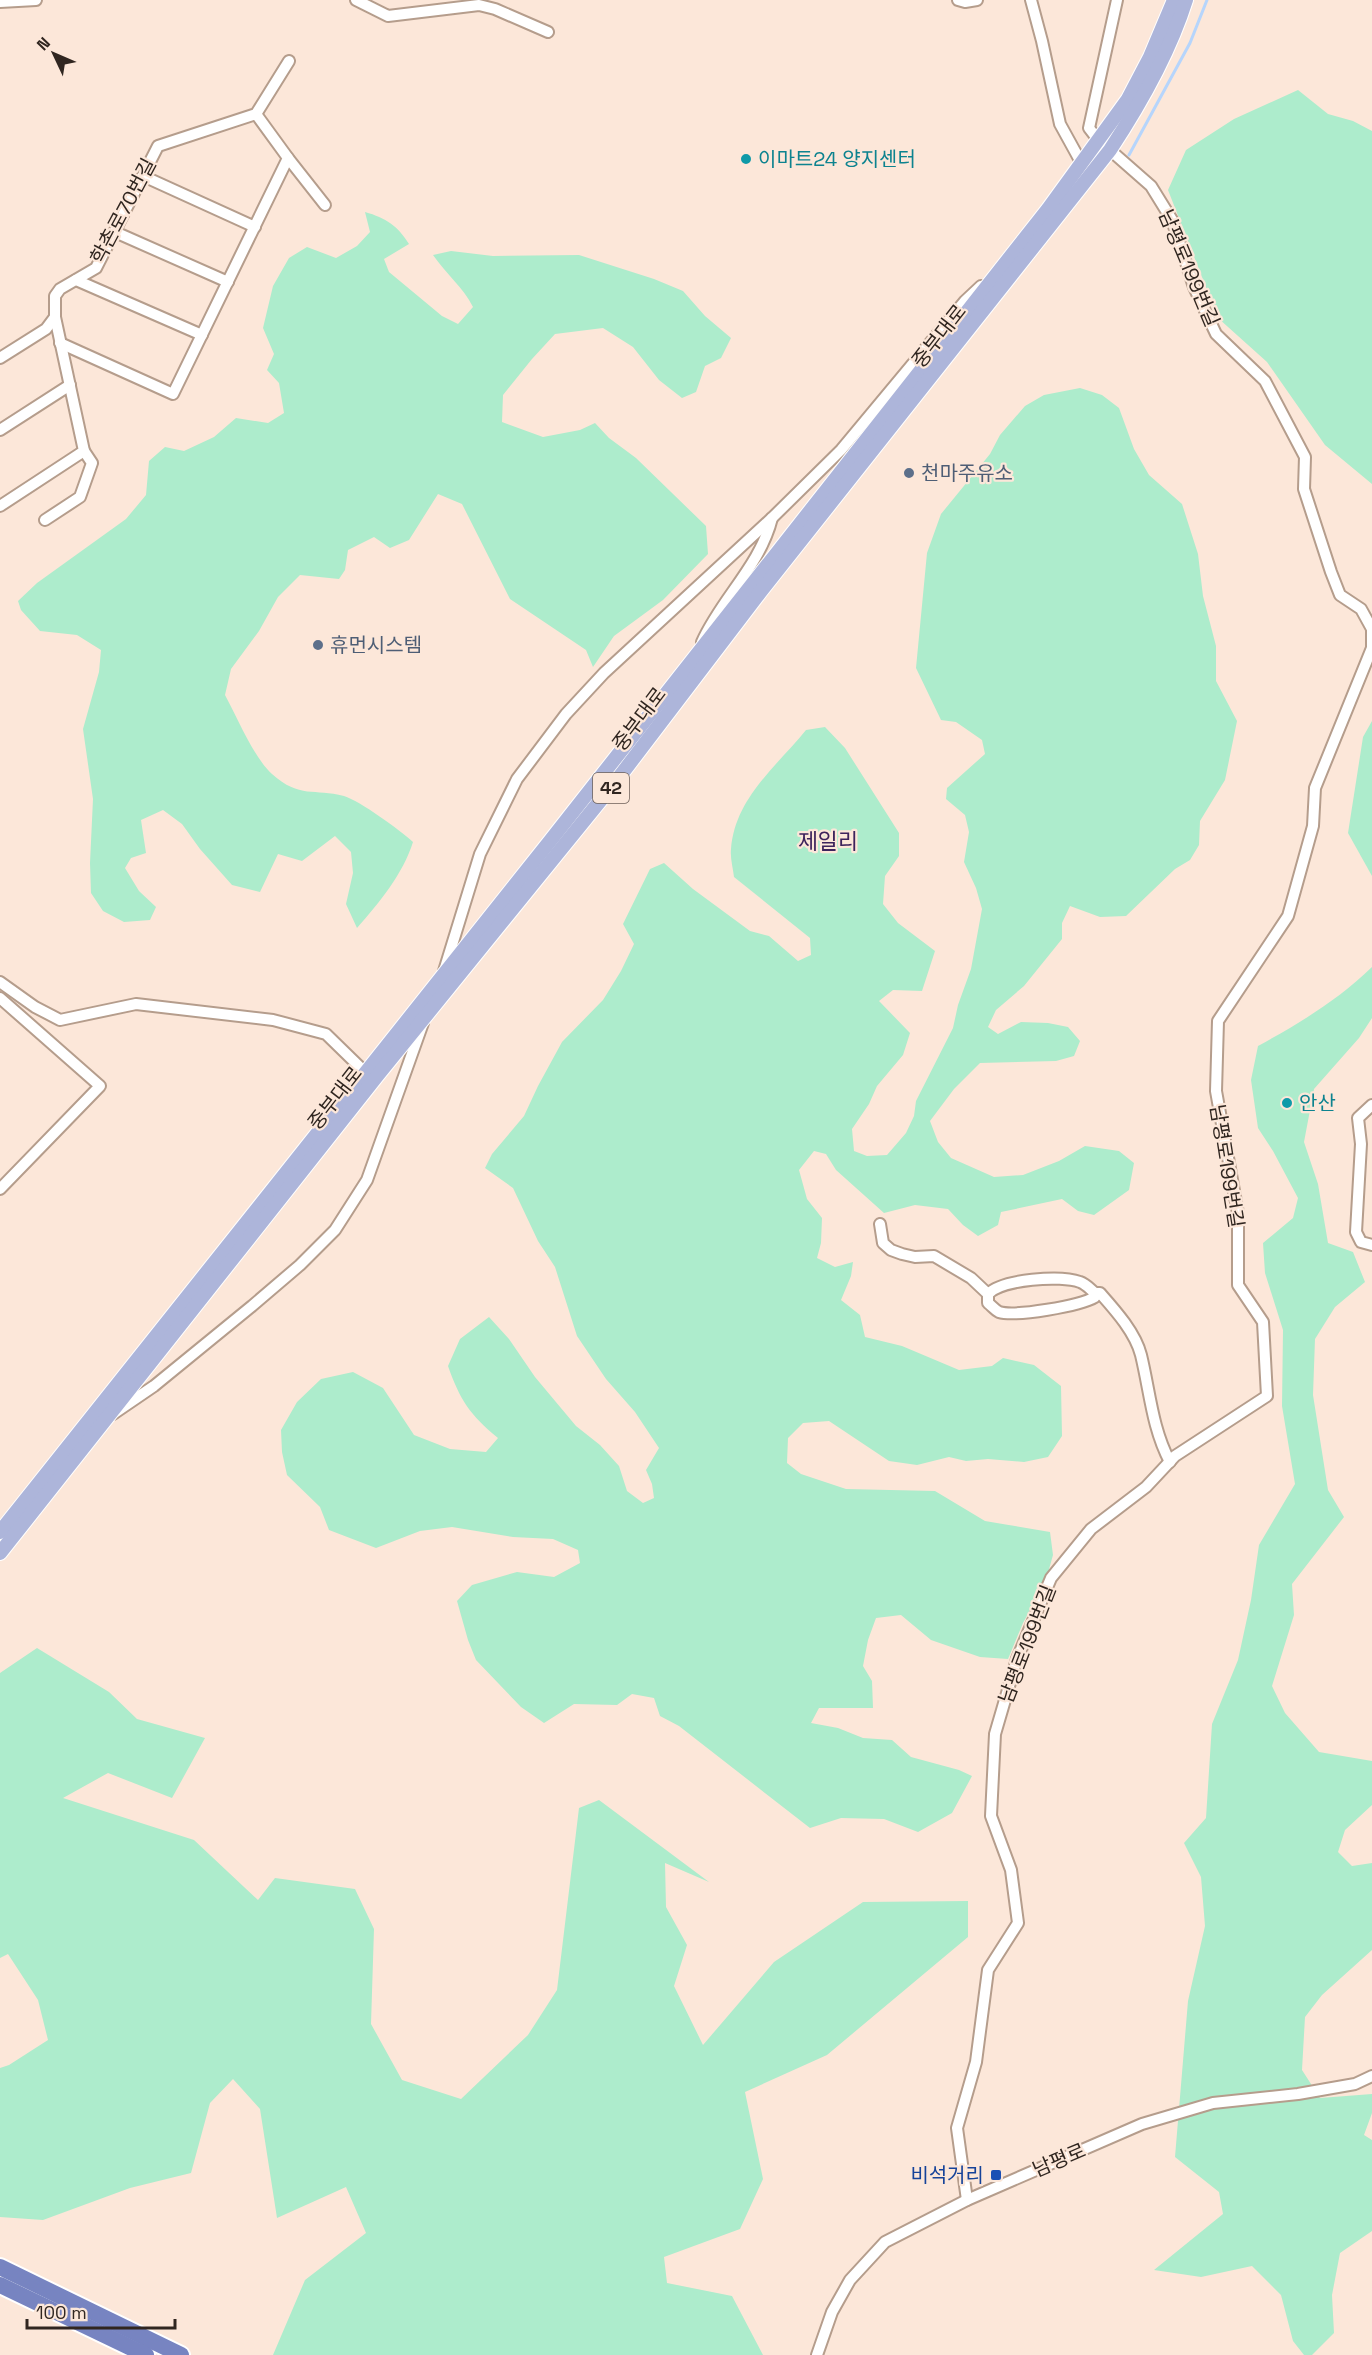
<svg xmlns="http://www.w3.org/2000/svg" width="1372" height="2355" font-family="'Space Grotesk','Noto Sans KR',sans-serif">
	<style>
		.green { fill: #adeccc }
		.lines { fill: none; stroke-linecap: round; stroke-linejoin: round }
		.stream { stroke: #b6d5fc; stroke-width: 3 }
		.minor-casing { stroke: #b59d8c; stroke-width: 14 }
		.major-casing { stroke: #fff; stroke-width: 16 }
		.highway-casing { stroke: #fff; stroke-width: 20 }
		.minor { stroke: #fff; stroke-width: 10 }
		.major { stroke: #adb5da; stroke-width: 14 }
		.highway { stroke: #7784c1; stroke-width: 16 }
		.culture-dot { fill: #0f9aa8; stroke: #fce7d9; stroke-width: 2 }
		.service-dot { fill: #5c6f8a; stroke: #fce7d9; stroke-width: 2 }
		.transit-dot { fill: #1a4fb4; stroke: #fce7d9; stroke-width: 2 }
		.labels { text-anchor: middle; stroke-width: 4.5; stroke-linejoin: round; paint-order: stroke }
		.shield { fill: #fce7d9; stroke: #6d6058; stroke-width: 1.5 }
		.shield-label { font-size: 18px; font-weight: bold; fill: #302620 }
		.culture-label { font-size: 20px; fill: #0d838f; stroke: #fce7d9; text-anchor: start }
		.street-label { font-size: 20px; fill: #302620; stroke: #fce7d9 }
		.service-label { font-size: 20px; fill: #4e5e75; stroke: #fce7d9; text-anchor: start }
		.transit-label { font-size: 20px; fill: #164399; stroke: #fce7d9; text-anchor: end }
		.quarter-label { font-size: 22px; fill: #3d235c; stroke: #fce7d9 }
	</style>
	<rect width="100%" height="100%" fill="#fce7d9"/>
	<g class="green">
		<polygon points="1298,90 1328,114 1353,121 1372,131 1372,484 1325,445 1267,362 1218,318 1168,190 1186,150 1234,119"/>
		<path d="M 365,212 C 386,218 398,226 409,244 L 384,259 L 389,272 L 442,316 L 458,324 L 473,307 C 463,287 446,274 433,255 L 451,251 L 493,256 L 579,255 L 654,279 L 683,291 L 705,316 L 731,338 L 721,358 L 705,366 L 696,392 L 682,398 L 659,380 L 633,347 L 603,328 L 555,334 L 532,359 L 503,395 L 502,422 L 543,437 L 580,430 L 595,423 L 609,438 L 636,458 L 706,526 L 708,554 L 663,600 L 614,636 L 593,667 L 586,650 L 510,599 L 462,504 L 438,494 L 409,540 L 390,548 L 374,537 L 348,550 L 345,570 L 339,579 L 300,575 L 278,597 L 259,631 L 231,669 L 225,695 C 237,717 254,758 272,774 C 300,799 314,788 344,796 C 360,801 400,830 413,842 C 403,874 379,903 357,928 L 346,904 L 353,873 L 351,852 L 335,836 L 302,861 L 278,854 L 260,892 L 232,885 L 200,849 L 182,824 L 163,810 L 141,820 L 146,853 L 131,858 L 125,868 L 139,891 L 156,907 L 150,920 L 124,922 L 103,911 L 91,893 L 90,863 L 93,799 L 83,729 L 99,672 L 101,650 L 77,635 L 40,631 L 21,610 L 18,601 L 37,583 L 126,519 L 146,495 L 149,461 L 165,447 L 184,451 L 214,437 L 236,418 L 268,423 L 284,413 L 279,383 L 267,370 L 274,354 L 263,328 L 273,286 L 289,258 L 307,247 L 336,258 L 357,246 L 370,232 Z"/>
		<path d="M 1080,388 L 1102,395 L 1119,408 L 1134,449 L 1149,475 L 1182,504 L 1198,554 L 1203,596 L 1216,646 L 1216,681 L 1237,721 L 1225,780 L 1200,821 L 1199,845 L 1190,860 L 1175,869 L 1126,916 L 1100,917 L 1070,906 L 1062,923 L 1062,939 L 1024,986 L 996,1010 L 988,1027 L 998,1034 L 1021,1022 L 1048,1023 L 1068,1027 L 1080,1041 L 1074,1056 L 1056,1061 L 980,1063 L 954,1089 L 930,1121 L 938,1142 L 951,1158 L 994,1177 L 1023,1175 L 1059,1161 L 1085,1146 L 1119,1151 L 1134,1163 L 1129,1190 L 1094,1215 L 1078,1211 L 1062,1199 L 1001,1212 L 998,1225 L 978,1236 L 963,1225 L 948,1209 L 915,1205 L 884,1213 L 836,1170 L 826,1154 L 814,1151 L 799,1170 L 807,1199 L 822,1218 L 821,1243 L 817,1258 L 835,1267 L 853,1262 L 851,1276 L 841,1300 L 860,1315 L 865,1337 L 902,1346 L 959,1370 L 992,1366 L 1003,1358 L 1034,1365 L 1061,1386 L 1062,1436 L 1048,1457 L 1024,1462 L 988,1459 L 966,1461 L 949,1457 L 917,1465 L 889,1461 L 829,1421 L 803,1423 L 788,1438 L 787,1463 L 801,1474 L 846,1489 L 935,1491 L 985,1521 L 1050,1532 L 1053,1555 L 1046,1580 L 1023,1623 L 1008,1659 L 980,1657 L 931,1640 L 901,1615 L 876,1618 L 868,1640 L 863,1666 L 872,1681 L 873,1708 L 819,1708 L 811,1723 L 838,1728 L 863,1738 L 892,1740 L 911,1757 L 959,1770 L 972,1776 L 952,1813 L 918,1832 L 884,1819 L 841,1818 L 810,1828 L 679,1726 L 660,1716 L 654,1698 L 632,1694 L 617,1705 L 574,1704 L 544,1723 L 521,1707 L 476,1660 L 468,1640 L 457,1601 L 472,1585 L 517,1572 L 554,1577 L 580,1563 L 578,1550 L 553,1539 L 513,1537 L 452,1527 L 420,1531 L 376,1548 L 329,1530 L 320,1507 L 287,1475 L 282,1452 L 281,1430 L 297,1402 L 321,1379 L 353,1372 L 383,1388 L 414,1435 L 450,1449 L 486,1452 L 498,1438 C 470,1415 460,1400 448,1366 L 460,1339 L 489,1317 L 509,1339 L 535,1377 L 576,1426 L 600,1445 L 619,1466 L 627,1491 L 643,1503 L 654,1498 L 652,1484 L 646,1470 L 659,1448 L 635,1412 L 606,1379 L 577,1336 L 555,1267 L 538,1241 L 513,1188 L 485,1168 L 492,1154 L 524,1116 L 538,1086 L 562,1042 L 603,1000 L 621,971 L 634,944 L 623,924 L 650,869 L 664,863 L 693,889 L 750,931 L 769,936 L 798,961 L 811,955 L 810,938 L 734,877 C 733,868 730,858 731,849 C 735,798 776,767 806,730 L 825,727 L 845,748 L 899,833 L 899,856 L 885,876 L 883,904 L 898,923 L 935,951 L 922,991 L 893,990 L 879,1001 L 910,1033 L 903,1055 L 877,1086 L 869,1104 L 852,1129 L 854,1151 L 867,1156 L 887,1155 L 906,1133 L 914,1116 L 916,1101 L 953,1028 L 958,1005 L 971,969 L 982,909 L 976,888 L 964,862 L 969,832 L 965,815 L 946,799 L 947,788 L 985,754 L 982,740 L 956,722 L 941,720 L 916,668 L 927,553 L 941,514 L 990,454 L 1000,435 L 1025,406 L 1044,395 Z"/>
		<polygon points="1372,721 1372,876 1348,833 1363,737"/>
		<path d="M 1372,967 L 1372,1018 L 1359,1038 L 1314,1089 L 1304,1142 L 1318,1184 L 1328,1243 L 1353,1252 L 1365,1282 L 1335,1307 L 1315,1339 L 1313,1395 L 1328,1490 L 1344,1517 L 1292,1584 L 1294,1615 L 1272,1686 L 1285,1713 L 1319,1752 L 1372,1761 L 1372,1805 L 1345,1830 L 1338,1852 L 1352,1866 L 1372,1863 L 1372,1950 L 1322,1995 L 1305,2017 L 1302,2070 L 1320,2098 L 1372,2094 L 1372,2113 L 1364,2135 L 1372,2140 L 1372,2231 L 1340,2253 L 1332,2295 L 1334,2333 L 1312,2355 L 1304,2355 L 1293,2341 L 1281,2295 L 1252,2266 L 1201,2277 L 1154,2270 L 1223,2214 L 1219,2192 L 1175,2157 L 1188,2001 L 1205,1926 L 1201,1877 L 1184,1843 L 1206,1818 L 1212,1724 L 1238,1660 L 1251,1600 L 1259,1545 L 1295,1484 L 1282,1406 L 1283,1330 L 1265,1273 L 1263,1243 L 1293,1218 L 1298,1198 L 1273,1151 L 1258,1128 L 1251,1080 L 1258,1046 C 1300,1023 1338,1000 1372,967 Z"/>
		<polygon points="37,1648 109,1692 137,1719 205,1738 172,1798 108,1773 63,1798 194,1840 258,1900 275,1878 355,1889 374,1929 371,2024 402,2080 461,2099 528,2035 557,1990 579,1808 599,1800 709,1882 665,1863 666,1907 687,1945 674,1986 703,2045 774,1962 863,1902 968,1901 968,1937 827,2055 745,2092 763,2179 740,2229 664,2257 667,2283 732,2296 763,2355 273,2355 305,2280 366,2233 346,2187 277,2218 260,2109 233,2079 210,2103 191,2173 130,2188 43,2220 0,2217 0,2068 9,2065 48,2040 38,2000 8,1954 0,1958 0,1673"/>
	</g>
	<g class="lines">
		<polyline class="stream" points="1129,155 1190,43 1207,0"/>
		<g class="minor-casing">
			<g id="minor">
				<polyline points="356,0 388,16 479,5 495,9 548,32"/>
				<polyline points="958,0 965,2 977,0"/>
				<polyline points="1031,0 1042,41 1060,124 1082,164"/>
				<polyline points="0,2 36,0"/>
				<polyline points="1099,141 1089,128 1117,0"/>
				<polyline points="288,158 325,205"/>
				<polyline points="143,176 255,227"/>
				<polyline points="115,232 228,282"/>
				<polyline points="76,280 202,335"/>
				<polyline points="60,343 173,394 288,158 256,114"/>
				<polyline points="0,358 46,329 55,317 55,296 60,289 96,268 158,146 256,114 289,61"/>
				<polyline points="0,430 70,385"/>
				<polyline points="0,506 84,451 55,317"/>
				<polyline points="45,520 80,497 92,463 84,451"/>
				<path d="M 702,642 C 721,599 760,566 772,518"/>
				<polyline points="444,971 480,854 517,779 566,714 604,673 772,518 841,450 965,301 981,286"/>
				<polyline points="0,982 35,1007 60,1020 136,1004 273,1020 326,1034 366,1073"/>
				<polyline points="0,998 100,1086 0,1189"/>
				<polyline points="1372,1105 1358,1118 1361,1144 1356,1232 1361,1242 1372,1245"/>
				<polyline points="880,1224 883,1243 891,1250 902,1254 915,1257 934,1256 971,1278 988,1294"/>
				<path d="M 1095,1293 L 1095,1297 C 1080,1306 1015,1317 999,1312 C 995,1310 992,1306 988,1303 L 988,1294 C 1002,1279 1061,1275 1080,1282 C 1086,1284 1090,1289 1095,1293 L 1100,1293 C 1115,1310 1135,1332 1141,1355 C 1150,1392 1152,1428 1170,1462"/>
				<polyline points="113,1414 154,1386 252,1306 300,1265 335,1230 367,1180 423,1023"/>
				<polyline points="967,2200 957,2128 976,2062 988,1970 1018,1923 1011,1870 991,1816 995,1734 1017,1659 1051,1578 1091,1529 1146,1487 1175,1456 1267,1396 1263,1322 1238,1285 1238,1213 1216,1091 1218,1021 1288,916 1313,826 1315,788 1372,648 1372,629 1361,609 1340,595 1331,572 1304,489 1305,457 1265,381 1216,334 1194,287 1172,220 1151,186 1110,150"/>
				<polyline points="817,2355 832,2312 850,2280 885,2242 967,2200 1142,2124 1213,2103 1298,2094 1355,2084 1372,2076"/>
			</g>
		</g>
		<g class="major-casing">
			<g id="major">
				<polyline points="0,1532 550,841 1048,209 1128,99 1150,57 1174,0"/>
				<path d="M 0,1553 L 377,1076 L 617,780 L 761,591 L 1110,150 C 1141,103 1169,54 1186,0"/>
			</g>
		</g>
		<g class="highway-casing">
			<g id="highway">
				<polyline points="0,2267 181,2355"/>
				<polyline points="0,2285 146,2355"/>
			</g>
		</g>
		<use href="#minor" class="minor"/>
		<use href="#major" class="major"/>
		<use href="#highway" class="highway"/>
	</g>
	<g class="culture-dot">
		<circle cx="746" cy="159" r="6"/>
		<circle cx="1287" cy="1103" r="6"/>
	</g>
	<g class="service-dot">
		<circle cx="909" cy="473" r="6"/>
		<circle cx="318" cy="645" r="6"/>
	</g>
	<rect class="transit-dot" x="990" y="2169" width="12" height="12" rx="3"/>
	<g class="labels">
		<rect class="shield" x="593" y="773" width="36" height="30" rx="4.5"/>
		<g class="shield-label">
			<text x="611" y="794">42</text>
		</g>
		<g class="culture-label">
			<text x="758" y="166">이마트24 양지센터</text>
			<text x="1299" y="1110">안산</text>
		</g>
		<g class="street-label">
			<text transform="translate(123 211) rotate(-62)" y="7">학촌로70번길</text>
			<text transform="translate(1189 268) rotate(67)" y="7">남평로199번길</text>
			<text transform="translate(939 336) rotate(-52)" y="7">중부대로</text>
			<text transform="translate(639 719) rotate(-53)" y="7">중부대로</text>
			<text transform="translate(335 1098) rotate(-52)" y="7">중부대로</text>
			<text transform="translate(1227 1166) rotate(81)" y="7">남평로199번길</text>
			<text transform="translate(1027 1644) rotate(-69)" y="7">남평로199번길</text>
			<text transform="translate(1059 2160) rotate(-23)" y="7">남평로</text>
		</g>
		<g class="service-label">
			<text x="921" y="480">천마주유소</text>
			<text x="330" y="652">휴먼시스템</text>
		</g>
		<g class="transit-label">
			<text x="984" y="2182">비석거리</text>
		</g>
		<g class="quarter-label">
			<text x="828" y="849">제일리</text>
		</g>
	</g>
	<g transform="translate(54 54) rotate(314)" stroke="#fce7d9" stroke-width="4.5" paint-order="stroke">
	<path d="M0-4.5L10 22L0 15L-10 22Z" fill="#302620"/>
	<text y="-9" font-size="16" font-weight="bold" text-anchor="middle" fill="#302620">N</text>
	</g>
	<path d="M27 2319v9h148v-9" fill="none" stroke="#302620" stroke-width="3"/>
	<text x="36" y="2319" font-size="18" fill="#302620" stroke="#fce7d9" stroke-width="4.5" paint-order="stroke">100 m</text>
</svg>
